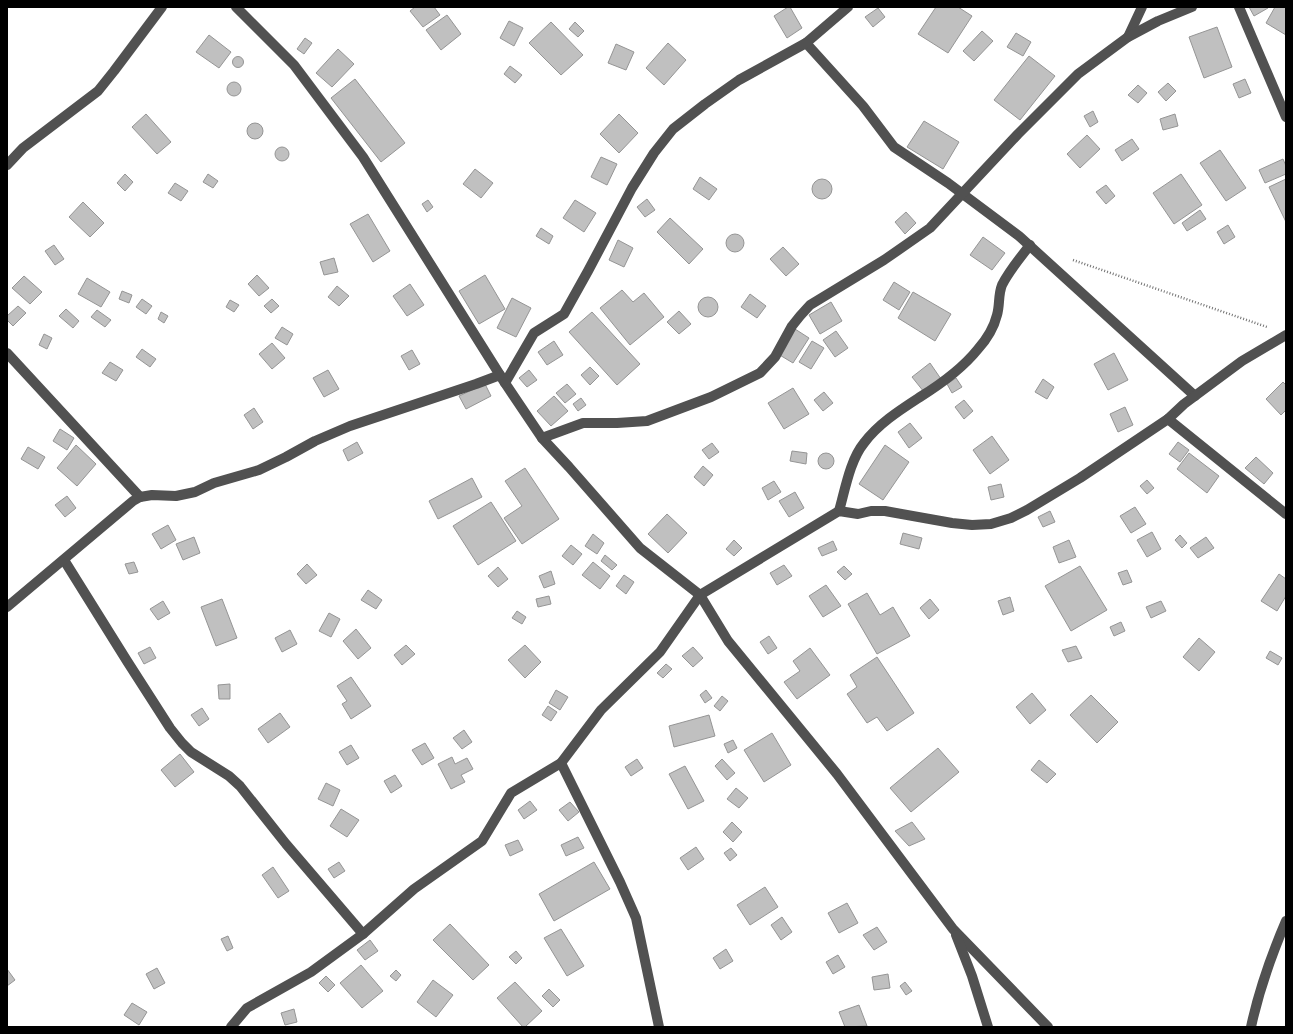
<svg xmlns="http://www.w3.org/2000/svg" width="1293" height="1034" font-family="Cabin,sans-serif">
	<style>
		.building { fill: #c0c0c0; stroke: #959595 }
		.lines { fill: none; stroke-linecap: round; stroke-linejoin: round }
		.path { stroke: #737373; stroke-width: 2.5; stroke-dasharray: 1 2; stroke-linecap: butt }
		.minor { stroke: #515151; stroke-width: 10 }
	</style>
	<rect width="100%" height="100%" fill="#fff"/>
	<g class="building">
		<polygon points="415,7 434,7 440,15 423,27 410,11"/>
		<polygon points="788,7 790,7 802,28 787,38 774,16"/>
		<polygon points="936,7 958,7 972,16 948,53 918,34"/>
		<polygon points="1249,7 1268,7 1268,8 1254,16"/>
		<polygon points="1275,7 1286,7 1286,35 1266,23"/>
		<polygon points="878,8 885,17 873,27 865,17"/>
		<polygon points="447,15 461,34 441,50 426,30"/>
		<polygon points="509,21 523,28 514,46 500,38"/>
		<polygon points="551,22 583,55 561,75 529,43"/>
		<polygon points="575,22 584,31 578,37 569,29"/>
		<polygon points="1217,27 1232,67 1204,78 1189,37"/>
		<polygon points="982,31 993,41 974,61 963,51"/>
		<polygon points="1016,33 1031,42 1023,56 1007,47"/>
		<polygon points="209,35 231,52 219,68 196,52"/>
		<polygon points="305,38 312,43 304,54 297,49"/>
		<polygon points="668,43 686,60 664,85 646,68"/>
		<polygon points="616,44 634,52 626,70 608,63"/>
		<polygon points="338,49 354,64 332,87 316,73"/>
		<polygon points="1029,56 1055,76 1020,120 994,100"/>
		<circle cx="238" cy="62" r="5.5"/>
		<polygon points="510,66 522,75 515,83 504,74"/>
		<polygon points="355,79 405,143 381,162 331,98"/>
		<polygon points="1245,79 1251,93 1239,98 1233,84"/>
		<circle cx="234" cy="89" r="7"/>
		<polygon points="1168,83 1176,91 1166,101 1158,92"/>
		<polygon points="1138,85 1147,93 1138,103 1128,95"/>
		<polygon points="1093,111 1098,122 1090,127 1084,116"/>
		<polygon points="146,114 171,142 157,154 132,127"/>
		<polygon points="619,114 638,133 619,153 600,134"/>
		<polygon points="1175,114 1178,126 1163,130 1160,119"/>
		<polygon points="924,121 959,142 943,169 907,147"/>
		<circle cx="255" cy="131" r="8"/>
		<polygon points="1087,135 1100,149 1080,168 1067,154"/>
		<polygon points="1132,139 1139,149 1122,161 1115,150"/>
		<circle cx="282" cy="154" r="7"/>
		<polygon points="1220,150 1246,188 1226,201 1200,163"/>
		<polygon points="601,157 617,164 607,185 591,177"/>
		<polygon points="1283,159 1286,166 1286,174 1265,183 1259,170"/>
		<polygon points="475,169 493,183 481,198 463,184"/>
		<polygon points="125,174 133,182 125,191 117,183"/>
		<polygon points="208,174 218,181 213,188 203,182"/>
		<polygon points="1181,174 1202,205 1174,224 1153,193"/>
		<polygon points="700,177 717,189 709,200 693,189"/>
		<polygon points="1286,179 1286,222 1269,187"/>
		<circle cx="822" cy="189" r="10"/>
		<polygon points="175,183 188,191 181,201 168,193"/>
		<polygon points="1106,185 1115,196 1106,204 1096,192"/>
		<polygon points="647,199 655,210 645,217 637,207"/>
		<polygon points="428,200 433,207 427,212 422,204"/>
		<polygon points="575,200 596,213 584,232 563,218"/>
		<polygon points="83,202 104,223 90,237 69,217"/>
		<polygon points="1200,210 1206,219 1187,231 1182,223"/>
		<polygon points="906,212 916,223 905,234 895,222"/>
		<polygon points="368,214 390,251 373,262 350,224"/>
		<polygon points="670,218 703,249 689,264 657,232"/>
		<polygon points="1228,225 1235,237 1224,244 1217,232"/>
		<polygon points="541,228 553,236 549,244 536,236"/>
		<circle cx="735" cy="243" r="9"/>
		<polygon points="983,237 1005,253 992,270 970,255"/>
		<polygon points="618,240 633,248 624,267 609,260"/>
		<polygon points="54,245 64,259 55,265 45,251"/>
		<polygon points="783,247 799,264 786,276 770,259"/>
		<polygon points="334,258 338,272 324,275 320,262"/>
		<polygon points="257,275 269,288 259,296 248,284"/>
		<polygon points="485,275 505,309 479,324 459,291"/>
		<polygon points="24,276 42,292 30,304 12,288"/>
		<polygon points="87,278 110,292 101,307 78,294"/>
		<polygon points="894,282 910,292 899,310 883,300"/>
		<polygon points="410,284 424,305 407,316 393,296"/>
		<polygon points="337,286 349,296 339,306 328,297"/>
		<polygon points="622,290 633,302 644,293 664,317 630,345 600,308"/>
		<polygon points="122,291 132,295 129,303 119,299"/>
		<polygon points="913,292 951,314 935,341 898,318"/>
		<polygon points="750,294 766,306 757,318 741,307"/>
		<circle cx="708" cy="307" r="10"/>
		<polygon points="512,298 531,308 516,337 497,328"/>
		<polygon points="142,299 152,306 146,314 136,307"/>
		<polygon points="272,299 279,306 271,313 264,306"/>
		<polygon points="230,300 239,305 234,312 226,307"/>
		<polygon points="831,302 842,321 820,334 809,315"/>
		<polygon points="18,306 26,313 13,326 7,320 7,316"/>
		<polygon points="66,309 79,321 73,328 59,316"/>
		<polygon points="97,310 111,320 105,327 91,317"/>
		<polygon points="679,311 691,324 679,334 667,322"/>
		<polygon points="161,312 168,316 164,323 158,319"/>
		<polygon points="592,312 640,364 617,385 569,332"/>
		<polygon points="282,327 293,334 287,345 275,338"/>
		<polygon points="795,329 809,338 793,363 778,354"/>
		<polygon points="836,331 848,348 835,357 823,340"/>
		<polygon points="44,334 52,338 47,349 39,345"/>
		<polygon points="554,341 563,355 547,365 538,352"/>
		<polygon points="812,341 824,348 811,369 799,362"/>
		<polygon points="272,343 285,358 272,369 259,354"/>
		<polygon points="142,349 156,359 150,367 136,357"/>
		<polygon points="412,350 420,364 409,370 401,356"/>
		<polygon points="1114,353 1128,380 1108,390 1094,364"/>
		<polygon points="110,362 123,370 116,381 102,373"/>
		<polygon points="930,363 941,379 924,392 912,377"/>
		<polygon points="590,367 599,376 590,385 581,375"/>
		<polygon points="328,370 339,389 324,397 313,378"/>
		<polygon points="529,370 537,380 527,387 519,378"/>
		<polygon points="956,378 962,387 952,393 947,384"/>
		<polygon points="1043,379 1054,387 1047,399 1035,392"/>
		<polygon points="1283,382 1286,385 1286,410 1281,415 1266,399"/>
		<polygon points="485,384 491,396 466,409 459,396"/>
		<polygon points="567,384 576,394 565,403 556,393"/>
		<polygon points="793,388 809,414 784,429 768,403"/>
		<polygon points="824,392 833,403 823,411 814,400"/>
		<polygon points="554,396 568,411 551,426 537,411"/>
		<polygon points="581,398 586,405 578,411 573,404"/>
		<polygon points="964,400 973,411 964,419 955,407"/>
		<polygon points="1125,407 1133,425 1118,432 1110,414"/>
		<polygon points="254,408 263,422 253,429 244,415"/>
		<polygon points="910,423 922,438 909,448 898,432"/>
		<polygon points="60,429 74,438 67,450 53,441"/>
		<polygon points="992,436 1009,460 990,474 973,450"/>
		<polygon points="357,442 363,453 348,461 343,450"/>
		<polygon points="1178,442 1189,450 1180,462 1169,454"/>
		<polygon points="712,443 719,452 709,459 702,450"/>
		<polygon points="76,445 96,464 77,486 57,468"/>
		<polygon points="885,445 909,462 883,500 859,484"/>
		<polygon points="28,447 45,457 38,469 21,459"/>
		<polygon points="792,451 807,453 806,464 790,461"/>
		<circle cx="826" cy="461" r="8"/>
		<polygon points="1189,453 1219,476 1207,493 1177,469"/>
		<polygon points="1256,457 1273,473 1264,484 1245,468"/>
		<polygon points="703,466 713,475 704,486 694,477"/>
		<polygon points="525,468 559,519 522,544 504,518 522,506 505,481"/>
		<polygon points="472,478 482,497 438,519 429,501"/>
		<polygon points="1147,480 1154,488 1147,494 1140,486"/>
		<polygon points="774,481 781,492 768,500 762,488"/>
		<polygon points="1001,484 1004,497 991,500 988,487"/>
		<polygon points="795,492 804,508 789,517 779,501"/>
		<polygon points="67,496 76,508 65,517 55,505"/>
		<polygon points="491,502 516,541 478,565 453,526"/>
		<polygon points="1135,507 1146,524 1131,533 1120,516"/>
		<polygon points="1050,511 1055,522 1043,527 1038,517"/>
		<polygon points="667,514 687,533 668,553 648,534"/>
		<polygon points="168,525 176,540 161,549 152,534"/>
		<polygon points="1152,532 1161,549 1147,557 1137,540"/>
		<polygon points="903,533 922,538 919,549 900,544"/>
		<polygon points="593,534 604,543 597,554 585,546"/>
		<polygon points="1180,535 1187,543 1182,548 1175,540"/>
		<polygon points="194,537 200,553 183,560 176,544"/>
		<polygon points="1206,537 1214,548 1198,558 1190,548"/>
		<polygon points="734,540 742,548 734,556 726,549"/>
		<polygon points="1069,540 1076,557 1059,563 1053,547"/>
		<polygon points="833,541 837,550 822,556 818,548"/>
		<polygon points="571,545 582,554 573,565 562,556"/>
		<polygon points="605,555 617,565 612,570 601,561"/>
		<polygon points="134,562 138,572 129,574 125,564"/>
		<polygon points="593,562 610,576 600,589 582,575"/>
		<polygon points="307,564 317,575 306,584 297,574"/>
		<polygon points="784,565 792,576 777,585 770,573"/>
		<polygon points="844,566 852,574 845,580 837,572"/>
		<polygon points="1080,566 1107,610 1071,631 1045,586"/>
		<polygon points="498,567 508,579 498,587 488,576"/>
		<polygon points="1127,570 1132,582 1123,585 1118,573"/>
		<polygon points="551,571 555,584 544,588 539,576"/>
		<polygon points="1279,574 1286,579 1286,596 1277,611 1261,601"/>
		<polygon points="624,575 634,582 626,594 616,586"/>
		<polygon points="826,585 841,606 823,617 809,596"/>
		<polygon points="368,590 382,600 376,609 361,600"/>
		<polygon points="867,593 880,615 893,607 910,636 877,654 848,604"/>
		<polygon points="549,596 551,604 538,607 536,599"/>
		<polygon points="1010,597 1014,611 1003,615 998,601"/>
		<polygon points="222,599 237,638 216,646 201,607"/>
		<polygon points="930,599 939,610 929,619 920,608"/>
		<polygon points="163,601 170,613 158,620 150,609"/>
		<polygon points="1161,601 1166,611 1151,618 1146,607"/>
		<polygon points="517,611 526,617 522,624 512,618"/>
		<polygon points="329,613 340,619 331,637 319,631"/>
		<polygon points="1121,622 1125,631 1114,636 1110,627"/>
		<polygon points="356,629 371,648 358,659 343,641"/>
		<polygon points="290,630 297,644 282,652 275,638"/>
		<polygon points="769,636 777,648 768,654 760,642"/>
		<polygon points="1199,638 1215,652 1199,671 1183,657"/>
		<polygon points="406,645 415,654 402,665 394,655"/>
		<polygon points="525,645 541,662 525,678 508,660"/>
		<polygon points="1076,646 1082,658 1068,662 1062,650"/>
		<polygon points="150,647 156,658 144,664 138,653"/>
		<polygon points="693,647 703,658 693,667 682,656"/>
		<polygon points="810,648 830,675 797,699 784,682 800,671 793,661"/>
		<polygon points="1270,651 1282,658 1278,665 1266,658"/>
		<polygon points="877,657 914,713 887,731 877,717 867,723 847,694 857,687 850,675"/>
		<polygon points="666,664 672,669 663,678 657,673"/>
		<polygon points="351,677 371,706 351,719 342,704 347,701 337,686"/>
		<polygon points="230,684 230,699 219,699 218,685"/>
		<polygon points="556,690 568,697 560,710 549,703"/>
		<polygon points="706,690 712,698 705,703 700,695"/>
		<polygon points="1032,693 1046,710 1030,724 1016,707"/>
		<polygon points="1091,695 1118,722 1097,743 1070,715"/>
		<polygon points="722,696 728,701 720,711 714,706"/>
		<polygon points="548,706 557,712 551,721 542,715"/>
		<polygon points="202,708 209,719 199,726 191,715"/>
		<polygon points="280,713 290,727 268,743 258,729"/>
		<polygon points="709,715 715,736 674,747 669,726"/>
		<polygon points="464,730 472,742 462,749 453,738"/>
		<polygon points="772,733 791,765 764,782 744,750"/>
		<polygon points="733,740 737,748 728,753 724,744"/>
		<polygon points="425,743 434,758 422,765 412,750"/>
		<polygon points="351,745 359,758 347,765 339,752"/>
		<polygon points="938,748 959,772 911,812 890,788"/>
		<polygon points="180,754 194,772 175,787 161,770"/>
		<polygon points="452,757 455,764 467,758 473,769 461,775 465,782 451,789 438,764"/>
		<polygon points="637,759 643,768 631,776 625,767"/>
		<polygon points="722,759 735,773 727,780 715,766"/>
		<polygon points="1039,760 1056,774 1047,783 1031,770"/>
		<polygon points="685,766 704,801 688,809 669,774"/>
		<polygon points="395,775 402,786 391,793 384,781"/>
		<polygon points="326,783 340,790 333,806 318,799"/>
		<polygon points="736,788 748,798 739,808 727,799"/>
		<polygon points="530,801 537,810 524,819 518,810"/>
		<polygon points="570,802 579,812 568,821 559,810"/>
		<polygon points="341,809 359,820 347,837 330,826"/>
		<polygon points="732,822 742,832 733,842 723,832"/>
		<polygon points="912,822 925,839 909,846 895,831"/>
		<polygon points="578,837 584,848 566,856 561,845"/>
		<polygon points="518,840 523,850 510,856 505,845"/>
		<polygon points="696,847 704,859 688,870 680,858"/>
		<polygon points="731,848 737,855 730,861 724,853"/>
		<polygon points="339,862 345,871 334,878 328,869"/>
		<polygon points="594,862 610,889 554,921 539,894"/>
		<polygon points="273,867 289,891 278,898 262,875"/>
		<polygon points="765,887 778,907 750,925 737,905"/>
		<polygon points="847,903 858,923 839,933 828,913"/>
		<polygon points="782,917 792,932 781,940 771,925"/>
		<polygon points="450,924 489,965 473,980 433,940"/>
		<polygon points="877,927 887,942 874,950 863,935"/>
		<polygon points="561,929 584,966 567,976 544,938"/>
		<polygon points="228,936 233,948 227,951 221,939"/>
		<polygon points="370,940 378,951 365,960 357,950"/>
		<polygon points="726,949 733,961 720,969 713,958"/>
		<polygon points="516,951 522,958 516,964 509,957"/>
		<polygon points="838,955 845,967 833,974 826,962"/>
		<polygon points="361,965 383,991 362,1008 340,983"/>
		<polygon points="157,968 165,983 154,989 146,974"/>
		<polygon points="7,969 15,980 7,986"/>
		<polygon points="396,970 401,975 396,981 390,976"/>
		<polygon points="888,974 890,988 874,990 872,977"/>
		<polygon points="326,976 335,985 328,992 319,983"/>
		<polygon points="433,980 453,995 436,1017 417,1002"/>
		<polygon points="515,982 542,1011 525,1027 523,1027 497,998"/>
		<polygon points="905,982 912,991 906,995 900,986"/>
		<polygon points="549,989 560,1000 553,1007 542,996"/>
		<polygon points="132,1003 147,1012 139,1025 124,1015"/>
		<polygon points="859,1005 867,1026 845,1027 839,1012"/>
		<polygon points="294,1009 297,1022 285,1025 281,1013"/>
	</g>
	<g class="lines">
		<polyline class="path" points="1073,260 1267,327"/>
		<g class="minor">
			<polyline points="236,7 294,65 363,157 505,383 542,438 569,467 640,548 700,595 728,641 837,774 953,929 1048,1027"/>
			<polyline points="1239,7 1286,117"/>
			<polyline points="1128,37 1142,7"/>
			<polyline points="806,43 863,106 894,147 948,183 1019,236 1195,396"/>
			<polyline points="7,165 23,148 98,91 114,71 162,7"/>
			<polyline points="7,353 140,497"/>
			<polyline points="505,383 534,333 564,314 588,271 632,188 654,153 673,129 705,104 739,80 806,43 848,7"/>
			<polyline points="1168,419 1286,514"/>
			<polyline points="542,438 583,423 617,423 647,421 711,397 760,373 775,357 792,326 800,316 810,305 884,260 930,228 1018,134 1078,74 1128,37 1158,21 1192,7"/>
			<path d="M 839,511 C 845,490 850,460 864,443 C 878,424 900,410 920,397 C 941,384 962,369 978,349 C 986,340 994,327 997,315 C 1000,305 998,295 1002,285 C 1009,271 1020,258 1030,245"/>
			<polyline points="64,560 127,661 170,728 182,743 191,752 229,776 240,786 286,844 363,934"/>
			<polyline points="7,607 76,549 133,501 140,497 152,495 176,496 195,492 214,483 259,470 286,457 315,441 350,426 476,384 500,375"/>
			<polyline points="561,763 620,882 636,918 659,1027"/>
			<polyline points="956,935 972,976 988,1027"/>
			<polyline points="231,1027 247,1008 311,972 363,934 414,889 482,841 511,793 561,763 601,710 660,652 700,595 839,511 858,514 871,511 885,511 952,523 972,525 991,524 1011,518 1027,510 1080,478 1168,419 1184,404 1242,361 1286,335"/>
			<path d="M 1251,1027 C 1259,990 1271,956 1286,921"/>
		</g>
	</g>
	<rect width="1293" height="1034" fill="none" stroke="#000000" stroke-width="16"/>
</svg>
